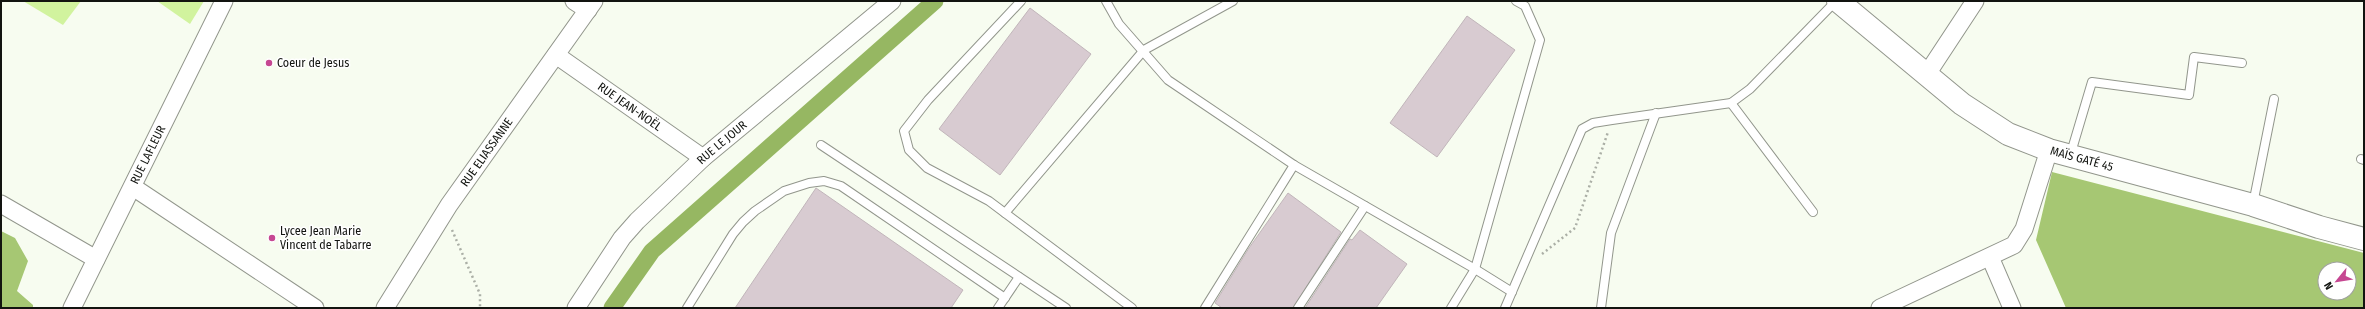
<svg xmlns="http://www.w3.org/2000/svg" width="2365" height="309" font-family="'Fira Sans Condensed',sans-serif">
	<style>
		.green { fill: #d1f39e }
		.forest { fill: #a6c773; fill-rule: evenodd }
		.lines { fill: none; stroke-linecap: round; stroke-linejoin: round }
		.canal { stroke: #96b762; stroke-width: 17 }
		.building { fill: #d8cbd1; stroke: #c1b5ba }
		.lane-casing { stroke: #92968c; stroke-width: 10 }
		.street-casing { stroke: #92968c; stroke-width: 19 }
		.secondary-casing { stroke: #92968c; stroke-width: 24 }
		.path { stroke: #abafa6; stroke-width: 2.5; stroke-dasharray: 2 3; stroke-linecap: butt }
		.lane { stroke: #fff; stroke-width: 8 }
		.street { stroke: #fff; stroke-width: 17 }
		.secondary { stroke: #fff; stroke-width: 22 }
		.poi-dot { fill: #c64792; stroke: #fff; stroke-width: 1.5 }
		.labels { text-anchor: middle; stroke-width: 3; stroke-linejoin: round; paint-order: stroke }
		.poi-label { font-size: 12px; fill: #121410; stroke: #fff; text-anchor: start }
		.street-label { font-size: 12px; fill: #121410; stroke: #fff }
	</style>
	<rect width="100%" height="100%" fill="#f7fcf0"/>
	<g class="green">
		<polygon points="23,1 81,1 63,25"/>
		<polygon points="157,1 204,1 190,24"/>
	</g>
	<g class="forest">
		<path d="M 2052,172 L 2364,253 L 2364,308 L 2066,308 L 2036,240 ZM 2325,269 L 2349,269 L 2349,293 L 2325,293 Z"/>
		<polygon points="1,231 15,238 28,261 17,291 33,305 33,308 1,308"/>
	</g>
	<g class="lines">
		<polyline class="canal" points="612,308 652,251 935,1"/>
	</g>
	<g class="building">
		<polygon points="1030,8 1091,54 1000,175 939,129"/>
		<polygon points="1467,16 1515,50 1437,157 1390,123"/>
		<polygon points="816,188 963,290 951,308 735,308"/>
		<polygon points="1288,193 1341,232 1293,308 1222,308 1215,303 1249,248"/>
		<polygon points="1360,230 1407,264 1376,308 1305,308 1350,239 1352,240"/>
	</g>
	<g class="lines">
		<g class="lane-casing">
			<g id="lane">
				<polyline points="1021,1 928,100 904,131 909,150 927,168 989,201 1132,308"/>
				<polyline points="1106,1 1119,24 1168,80 1294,165 1475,269 1512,292"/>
				<polyline points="1731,103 1813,212"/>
				<polyline points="821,145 1066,308"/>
				<polyline points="2070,156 2092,82 2189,95 2194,57 2242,63"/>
				<polyline points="2361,159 2364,160"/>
				<polyline points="2253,204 2274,99"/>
				<polyline points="1005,213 1144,50 1233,1"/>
				<polyline points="687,308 733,234 743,222 755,211 784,191 809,183 824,181 841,186 1005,298"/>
				<polyline points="998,308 1019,277"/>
				<polyline points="1205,308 1294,165"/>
				<polyline points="1298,308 1365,206"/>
				<polyline points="1451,308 1475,269 1540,40 1525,6 1516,1"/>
				<polyline points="1505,308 1582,129 1593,123 1612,120 1731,103 1750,89 1836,1"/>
				<polyline points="1601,308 1611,233 1656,113"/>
			</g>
		</g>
		<g class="street-casing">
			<g id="street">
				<polyline points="574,1 588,10"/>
				<path id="s1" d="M 556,55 L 703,158"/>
				<polyline points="1927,74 1975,1"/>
				<polyline points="133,187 315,308"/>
				<polyline points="1,204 96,259"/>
				<polyline points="1990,257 2012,308"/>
				<path id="s2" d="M 72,308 L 224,1"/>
				<path id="s3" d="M 385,308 L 449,205 L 594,1"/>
				<path id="s4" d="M 576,308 L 622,238 L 637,221 L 703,158 L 892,1"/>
				<polyline points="1880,308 2014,245 2024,229 2049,150"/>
			</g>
		</g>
		<g class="secondary-casing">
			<g id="secondary">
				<path id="s5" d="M 1838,1 L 1962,104 L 2008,134 L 2049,150 L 2253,205 L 2319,227 L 2364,239"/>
			</g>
		</g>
		<g class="path">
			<polyline points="452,230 480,294 480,308"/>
			<polyline points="1542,254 1575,228 1608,132"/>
		</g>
		<use href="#lane" class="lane"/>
		<use href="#street" class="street"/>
		<use href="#secondary" class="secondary"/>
	</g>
	<g class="poi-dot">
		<circle cx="269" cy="63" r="4"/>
		<circle cx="272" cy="238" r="4"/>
	</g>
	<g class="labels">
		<g class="poi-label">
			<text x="277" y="67">Coeur de Jesus</text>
			<text x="280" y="235">Lycee Jean Marie<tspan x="280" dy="14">Vincent de Tabarre</tspan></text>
		</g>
		<g class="street-label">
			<text dy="4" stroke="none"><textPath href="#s1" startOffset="90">RUE JEAN-NOËL</textPath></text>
			<text dy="4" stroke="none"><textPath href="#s4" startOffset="222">RUE LE JOUR</textPath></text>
			<text dy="4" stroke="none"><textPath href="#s3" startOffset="186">RUE ELIASSANNE</textPath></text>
			<text dy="4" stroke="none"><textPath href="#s2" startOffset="171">RUE LAFLEUR</textPath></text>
			<text dy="4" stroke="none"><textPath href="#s5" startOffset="294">MAÏS GATÉ 45</textPath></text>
		</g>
	</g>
	<rect width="2365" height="309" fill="none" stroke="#121410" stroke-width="4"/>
	<g transform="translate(2337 281) rotate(240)"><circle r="19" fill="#ffffff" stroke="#a0a19f"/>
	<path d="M0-3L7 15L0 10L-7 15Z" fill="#c64792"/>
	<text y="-6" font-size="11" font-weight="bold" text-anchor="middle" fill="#121410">N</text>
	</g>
</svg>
